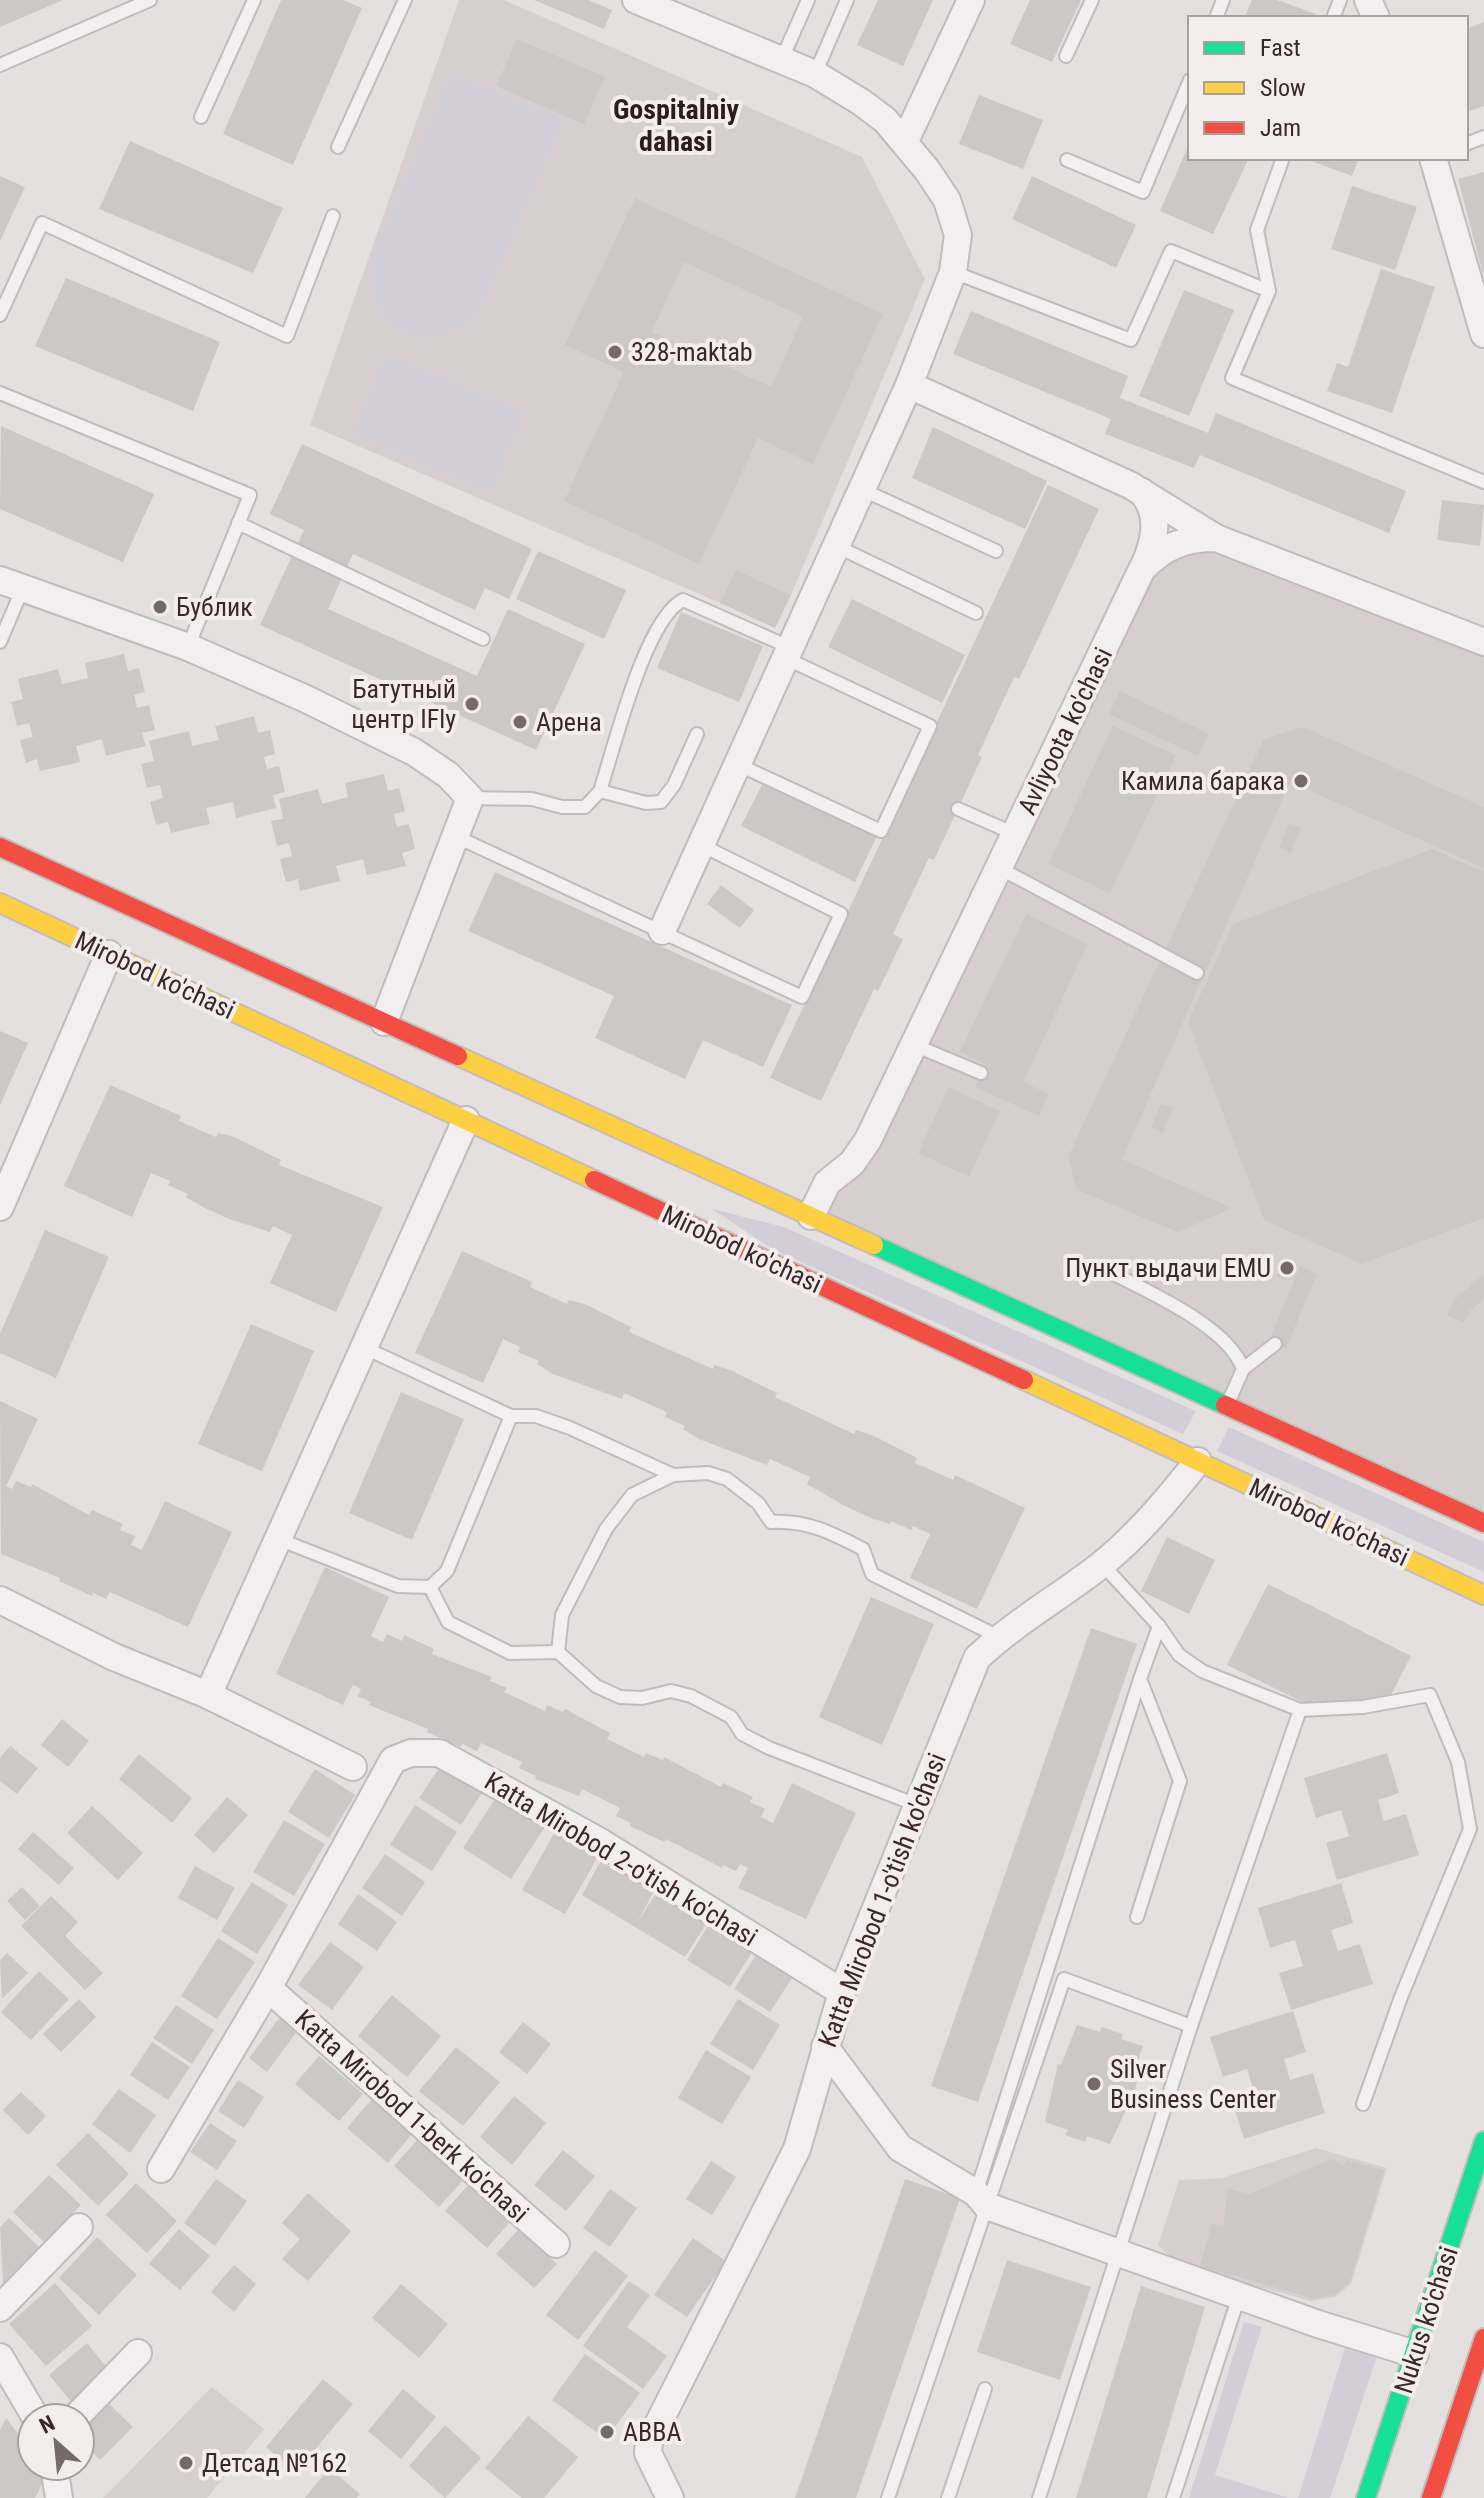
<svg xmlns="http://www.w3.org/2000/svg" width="1484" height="2498" font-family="'Roboto Condensed',sans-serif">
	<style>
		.built { fill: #d7cecf }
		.green { fill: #d1ced7 }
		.building { fill: #ccc8c8; fill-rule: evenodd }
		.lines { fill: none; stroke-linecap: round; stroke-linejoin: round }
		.lane-casing { stroke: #c0bcbc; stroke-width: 16 }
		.street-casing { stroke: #c0bcbc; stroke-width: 30 }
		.fast-casing { stroke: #c1bdbd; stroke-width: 22 }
		.slow-casing { stroke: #c1bdbd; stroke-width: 22 }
		.jam-casing { stroke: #c1bdbd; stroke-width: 22 }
		.lane { stroke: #f1efef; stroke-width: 12 }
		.street { stroke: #f1efef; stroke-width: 26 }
		.fast { stroke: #16e098; stroke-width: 18 }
		.slow { stroke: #ffcf43; stroke-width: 18 }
		.jam { stroke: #f24e42; stroke-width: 18 }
		.poi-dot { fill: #766969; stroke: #f4eded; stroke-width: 3 }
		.labels { text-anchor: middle; stroke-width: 8; stroke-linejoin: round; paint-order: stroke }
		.poi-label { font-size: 26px; fill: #3b2929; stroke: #f4eded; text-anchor: start }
		.street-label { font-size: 26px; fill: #3b2929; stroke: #f4eded }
		.neighbourhood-label { font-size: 28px; font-weight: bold; fill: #2c1c1b; stroke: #f4eded }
	</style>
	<rect width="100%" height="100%" fill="#e4e0e0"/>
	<g class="built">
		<polygon points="459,0 504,0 862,157 925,279 791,595 736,570 720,603 310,425"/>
		<polygon points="1184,541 1484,642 1484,1523 811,1216 852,1163 1142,569"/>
		<polygon points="1316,2148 1387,2168 1351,2284 1335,2297 1311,2301 1183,2266 1158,2246 1179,2180 1222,2178"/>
		<polygon points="212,2387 264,2429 207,2498 103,2498"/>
	</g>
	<g class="green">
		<path d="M 450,74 L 564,120 L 478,314 C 425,363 365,330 372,260 Z"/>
		<polygon points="386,354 525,413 491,493 352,434"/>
		<polygon points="712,1209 784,1227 1196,1411 1183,1434 774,1250"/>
		<polygon points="1229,1427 1484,1542 1484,1572 1217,1451"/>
		<polygon points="1244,2322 1262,2327 1215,2475 1289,2498 1189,2498"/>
		<polygon points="1345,2348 1377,2356 1330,2498 1298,2498"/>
	</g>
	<g class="building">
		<polygon points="0,0 63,0 0,27"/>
		<polygon points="281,0 343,0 362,8 293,165 223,134"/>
		<polygon points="534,0 588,0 612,10 604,29"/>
		<polygon points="878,0 933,0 903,66 857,45"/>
		<polygon points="1030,0 1081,0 1052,62 1010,44"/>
		<polygon points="1252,0 1277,0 1316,14 1314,18 1244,18"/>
		<polygon points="1484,22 1484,106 1470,111 1466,101 1466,29"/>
		<polygon points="517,39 605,77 584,124 496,86"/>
		<polygon points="979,95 1043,120 1023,169 959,144"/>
		<polygon points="130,141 283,208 253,273 99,209"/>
		<polygon points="1190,142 1190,158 1249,158 1213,234 1160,211"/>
		<polygon points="1303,158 1359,158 1352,176"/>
		<polygon points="1484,172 1484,274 1483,274 1458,179"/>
		<polygon points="0,176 25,187 0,241"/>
		<polygon points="1032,176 1136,225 1116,268 1012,219"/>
		<polygon points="1352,186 1417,207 1395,270 1331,249"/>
		<path d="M 635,198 L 883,314 L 813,464 L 758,438 L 699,564 L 564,501 L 624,372 L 565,345 ZM 684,262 L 803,317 L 771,387 L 652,332 Z"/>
		<polygon points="1381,269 1435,287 1392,413 1327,391 1337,363 1348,367"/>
		<polygon points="66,278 220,342 193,411 35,346"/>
		<polygon points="1184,290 1234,310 1189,416 1139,396"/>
		<polygon points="971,311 1128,376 1120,398 1208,433 1216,413 1406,491 1389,533 1200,455 1194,468 1105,434 1111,419 953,354"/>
		<polygon points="1,426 154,494 123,562 0,509"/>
		<polygon points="933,427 1047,481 1025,529 912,478"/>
		<polygon points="302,444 532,549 509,599 485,588 475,610 353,554 328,609 477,676 508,609 585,644 536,750 260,625 304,530 270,514"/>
		<polygon points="1048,485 1099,509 1019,679 1014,677 978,755 982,757 934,860 929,858 893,934 903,939 878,991 874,989 821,1101 770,1078"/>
		<polygon points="1442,500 1484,505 1480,546 1437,540"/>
		<polygon points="538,551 626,590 604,639 516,599"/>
		<polygon points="736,570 791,595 775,628 720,603"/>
		<polygon points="852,599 965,655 942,703 828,647"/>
		<polygon points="681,612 763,646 739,702 657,668"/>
		<polygon points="124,654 128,671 139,668 145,692 134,695 137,708 149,705 155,730 142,733 146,746 106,756 102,739 76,746 80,762 40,771 37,759 26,763 20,740 33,737 29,723 17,726 11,702 23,699 18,679 58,669 62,684 88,678 85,663"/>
		<polygon points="1120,691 1209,734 1198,756 1109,714"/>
		<polygon points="254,716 258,733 270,730 275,754 264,757 267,769 279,766 285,792 273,795 276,808 236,818 233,802 206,808 210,824 171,833 168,822 156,825 150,802 163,798 160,785 147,788 141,764 154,761 149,741 189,731 192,746 219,740 215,726"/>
		<polygon points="1113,726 1176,755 1110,893 1048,864"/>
		<polygon points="1303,727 1484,807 1484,868 1290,782 1122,1159 1232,1208 1178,1232 1077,1190 1068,1157 1264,739"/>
		<polygon points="384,774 388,791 399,788 405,811 394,814 397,827 409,824 415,849 402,853 406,866 367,875 363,859 336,866 340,881 300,891 298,879 286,882 280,859 292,856 289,843 277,846 271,821 283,819 279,799 318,789 322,804 348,797 345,783"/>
		<polygon points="765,779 878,834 855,882 741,826"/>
		<polygon points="1289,823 1301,828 1291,853 1279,848"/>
		<polygon points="1432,849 1484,872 1484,1218 1361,1264 1264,1220 1188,1022 1233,924"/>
		<polygon points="495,872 792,1005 763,1067 703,1040 685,1079 595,1038 614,996 468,931"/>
		<polygon points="721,885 754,910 740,928 707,904"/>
		<polygon points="1026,914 1088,944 1023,1082 1049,1094 1039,1116 975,1087 985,1064 960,1052"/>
		<polygon points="0,1031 28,1043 0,1105"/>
		<polygon points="110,1085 181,1116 179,1121 216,1137 218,1133 234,1137 281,1160 279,1165 383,1207 336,1312 270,1283 292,1235 273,1226 270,1232 229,1219 203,1207 186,1197 188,1194 168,1185 170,1181 151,1173 132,1217 64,1186"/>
		<polygon points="949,1087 1000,1111 969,1177 918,1153"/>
		<polygon points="1161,1104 1173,1108 1163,1133 1151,1128"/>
		<polygon points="45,1230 109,1257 56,1378 0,1353 0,1334"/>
		<polygon points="462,1251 532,1282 530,1287 567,1304 569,1300 585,1304 631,1327 629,1332 713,1369 714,1365 730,1370 777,1393 775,1397 854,1434 856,1430 872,1435 917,1458 915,1463 953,1480 955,1475 1025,1508 977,1609 910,1578 930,1534 913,1526 911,1530 891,1521 890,1524 871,1518 845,1506 807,1484 810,1477 770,1459 767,1465 699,1439 683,1429 685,1426 665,1417 667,1412 624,1393 622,1399 553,1374 537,1364 539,1361 518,1352 520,1347 503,1339 483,1383 415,1353"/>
		<polygon points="1286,1258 1295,1263 1286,1280 1277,1276"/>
		<polygon points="1300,1266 1317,1274 1286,1348 1269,1341"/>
		<polygon points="1484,1274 1484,1298 1470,1311 1464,1323 1447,1315 1454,1300"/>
		<polygon points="251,1324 314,1351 262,1471 198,1444"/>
		<polygon points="401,1392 464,1419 412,1540 349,1513"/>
		<polygon points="0,1401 38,1419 6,1486 12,1489 16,1481 31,1487 32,1484 89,1515 92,1510 123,1524 120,1530 135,1536 131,1545 142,1550 165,1501 232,1532 188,1627 110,1592 106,1599 93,1593 92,1596 59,1581 60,1578 1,1554"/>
		<polygon points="1167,1537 1215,1560 1189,1614 1141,1591"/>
		<polygon points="325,1567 389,1597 371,1636 383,1642 387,1634 402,1641 404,1635 434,1649 432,1654 492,1677 490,1681 507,1688 504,1692 545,1711 547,1705 563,1712 565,1709 610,1733 607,1739 644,1757 646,1753 663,1760 664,1757 721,1787 723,1783 753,1797 750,1802 765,1809 761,1817 773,1823 792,1783 856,1813 806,1919 738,1888 748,1868 740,1864 736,1871 723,1865 722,1868 666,1839 664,1842 630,1826 631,1823 616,1816 620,1808 582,1789 579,1796 535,1779 536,1776 519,1768 522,1762 481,1743 477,1751 462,1744 461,1747 427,1732 428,1729 369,1705 371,1702 357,1696 361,1689 353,1685 343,1705 276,1674"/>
		<polygon points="1268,1584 1411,1656 1391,1695 1331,1716 1227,1665"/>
		<polygon points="871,1597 934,1624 882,1745 819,1717"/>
		<polygon points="1091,1628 1137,1644 978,2102 931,2086"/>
		<polygon points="62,1719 89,1741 68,1767 41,1745"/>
		<polygon points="10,1746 38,1768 17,1794 0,1781 0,1758"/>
		<polygon points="1387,1753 1399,1793 1378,1800 1384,1821 1406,1814 1419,1855 1337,1880 1326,1843 1349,1836 1341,1810 1316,1818 1304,1778"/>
		<polygon points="139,1754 192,1798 172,1823 119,1779"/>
		<polygon points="443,1762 485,1788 461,1825 419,1798"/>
		<polygon points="315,1769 355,1795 329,1838 288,1812"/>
		<polygon points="497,1796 545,1827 511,1879 463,1848"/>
		<polygon points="227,1797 248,1815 214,1853 194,1835"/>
		<polygon points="415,1805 457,1832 432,1871 390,1845"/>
		<polygon points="92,1806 143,1853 118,1880 67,1833"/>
		<polygon points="284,1820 325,1844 294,1896 253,1872"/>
		<polygon points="556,1830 599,1855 565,1914 522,1890"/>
		<polygon points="33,1832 74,1868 59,1885 18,1849"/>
		<polygon points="385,1854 425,1882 402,1916 362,1888"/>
		<polygon points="604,1855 657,1885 637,1923 660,1887 710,1918 685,1957 582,1895"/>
		<polygon points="195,1866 235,1888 217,1920 178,1898"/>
		<polygon points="252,1882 288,1905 257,1954 221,1931"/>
		<polygon points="1341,1883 1353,1923 1331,1930 1338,1951 1360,1944 1373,1984 1291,2010 1279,1973 1303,1966 1295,1940 1270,1948 1258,1908"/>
		<polygon points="22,1887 40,1906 25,1920 7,1901"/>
		<polygon points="358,1894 397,1922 377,1951 338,1924"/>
		<polygon points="51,1896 78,1922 65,1936 103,1973 85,1990 21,1926"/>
		<polygon points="712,1919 756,1946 730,1987 687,1960"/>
		<polygon points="218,1938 255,1962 217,2019 181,1996"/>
		<polygon points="330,1942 364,1967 332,2010 298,1985"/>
		<polygon points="760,1949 796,1972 770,2012 734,1989"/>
		<polygon points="7,1953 28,1973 2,1999 0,1960"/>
		<polygon points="39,1971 69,1999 31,2040 1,2012"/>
		<polygon points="392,1995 441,2036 407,2077 358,2036"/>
		<polygon points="79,1999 96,2017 61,2052 43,2034"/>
		<polygon points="738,1999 780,2025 753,2070 710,2044"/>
		<polygon points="176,2005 214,2030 192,2064 153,2038"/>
		<polygon points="1293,2011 1306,2052 1284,2059 1287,2069 1290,2080 1313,2073 1325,2113 1244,2139 1232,2102 1255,2095 1247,2069 1223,2077 1210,2037"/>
		<polygon points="280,2017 298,2030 267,2072 249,2058"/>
		<polygon points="523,2022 551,2044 527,2074 499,2052"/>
		<polygon points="1077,2025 1100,2032 1102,2027 1123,2034 1121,2039 1143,2046 1136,2066 1140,2067 1135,2090 1110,2144 1087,2136 1085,2142 1065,2135 1068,2130 1045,2122 1058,2064 1061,2065"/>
		<polygon points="152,2042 190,2067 168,2100 130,2075"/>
		<polygon points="456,2047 500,2082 463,2126 419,2091"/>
		<polygon points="706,2050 751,2077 722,2124 678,2098"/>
		<polygon points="319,2056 363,2094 339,2121 295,2084"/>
		<polygon points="238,2080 264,2097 244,2128 218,2111"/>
		<polygon points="119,2089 156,2115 130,2153 92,2124"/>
		<polygon points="21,2092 46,2116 28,2135 3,2110"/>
		<polygon points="514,2096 546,2123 512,2165 480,2137"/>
		<polygon points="372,2099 412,2134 388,2163 347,2128"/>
		<polygon points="210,2123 237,2141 217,2170 190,2152"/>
		<polygon points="88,2133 129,2174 98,2206 56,2165"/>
		<polygon points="418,2139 464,2179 439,2207 394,2166"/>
		<polygon points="563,2150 595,2176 566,2211 534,2185"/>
		<polygon points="1332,2159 1344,2166 1346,2160 1384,2170 1350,2282 1335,2295 1312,2298 1200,2266 1212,2223 1223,2227 1228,2188 1249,2194"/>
		<polygon points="711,2161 736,2177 712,2215 686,2199"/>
		<polygon points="49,2175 81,2205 44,2242 13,2212"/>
		<polygon points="216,2179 247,2201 215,2246 184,2223"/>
		<polygon points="905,2179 960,2198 856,2498 795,2498"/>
		<polygon points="136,2183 177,2221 147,2253 106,2215"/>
		<polygon points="469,2184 511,2221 487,2248 445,2211"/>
		<polygon points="610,2189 637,2208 610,2247 583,2228"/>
		<polygon points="308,2193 351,2231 308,2281 282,2259 300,2239 282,2223"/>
		<polygon points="9,2218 39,2247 3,2284 0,2227"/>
		<polygon points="179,2229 210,2256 180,2290 149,2264"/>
		<polygon points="518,2230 557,2264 534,2288 496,2254"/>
		<polygon points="97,2237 137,2275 99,2315 59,2278"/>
		<polygon points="693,2238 726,2261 687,2317 654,2295"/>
		<polygon points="595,2250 628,2276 578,2340 546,2315"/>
		<polygon points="1007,2260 1091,2287 1060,2380 977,2352"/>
		<polygon points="234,2265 256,2284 234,2312 211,2292"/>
		<polygon points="629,2281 650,2295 627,2327 667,2356 643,2389 583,2346"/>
		<polygon points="55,2283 92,2326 46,2366 9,2324"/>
		<polygon points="401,2284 448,2324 419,2358 372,2318"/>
		<polygon points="1141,2286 1205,2307 1147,2498 1076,2498"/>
		<polygon points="87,2343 111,2373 73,2404 49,2375"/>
		<polygon points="585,2354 640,2393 606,2439 552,2400"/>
		<polygon points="323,2379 353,2404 296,2472 266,2447"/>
		<polygon points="403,2389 436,2417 401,2459 368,2431"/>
		<polygon points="103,2398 133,2427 100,2460 80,2440 80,2421"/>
		<polygon points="528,2416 578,2457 544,2498 522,2498 485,2468"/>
		<polygon points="6,2418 32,2452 32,2466 43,2466 48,2473 35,2498 0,2498 0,2430"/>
		<polygon points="445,2425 481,2458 445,2498 409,2466"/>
		<polygon points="329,2468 360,2494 357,2498 305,2498"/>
	</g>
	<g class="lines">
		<g class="lane-casing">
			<g id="lane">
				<polyline points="1216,18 1223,0"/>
				<polyline points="1333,18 1340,0"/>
				<polyline points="1066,56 1092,0"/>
				<polyline points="781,61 808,0"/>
				<polyline points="0,65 150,0"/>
				<polyline points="815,74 847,0"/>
				<polyline points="201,117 254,0"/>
				<polyline points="1466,144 1484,137"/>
				<polyline points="338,147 405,0"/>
				<polyline points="1067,160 1143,192 1190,80"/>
				<polyline points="953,272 1131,340 1171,251 1269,291 1232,378 1484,482"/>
				<polyline points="1269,291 1257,230 1283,158"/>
				<polyline points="0,315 42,223 287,336 333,216"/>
				<polyline points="0,393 250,495 188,647"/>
				<polyline points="863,490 996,551"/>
				<polyline points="238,523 483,639"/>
				<polyline points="836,546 976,613"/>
				<polyline points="0,642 22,590"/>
				<polyline points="737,764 881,831 930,726 785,658"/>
				<polyline points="600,791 646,803 661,802 674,785 697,734"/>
				<path d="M 470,798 L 532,799 L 562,807 L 585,807 L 600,791 C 614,748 645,619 683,600 L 789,647"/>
				<polyline points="958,809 1015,834"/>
				<polyline points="457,837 802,997 841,914 701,845"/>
				<polyline points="999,868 1197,973"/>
				<polyline points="914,1045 981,1073"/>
				<path d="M 1102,1268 C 1142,1289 1228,1325 1243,1369 L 1228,1403"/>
				<path d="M 365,1348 L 511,1416 L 536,1416 L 570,1428 L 673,1475 L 708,1473 L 727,1479 L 758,1503 L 771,1522 C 807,1520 832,1533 863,1549 L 872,1574 L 999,1637"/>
				<polyline points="1243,1369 1275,1344"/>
				<polyline points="278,1539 398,1586 430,1587 447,1571 511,1416"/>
				<polyline points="430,1587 448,1622 510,1653 558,1652 596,1686 620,1697 642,1698 671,1691 691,1696 731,1717 742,1734 769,1748 917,1805"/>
				<polyline points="558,1652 562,1615 606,1529 632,1495 673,1475"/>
				<polyline points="1300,1710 1363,1707 1430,1695 1458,1762 1470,1829 1401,1997 1363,2104"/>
				<polyline points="1137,1917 1180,1781 1140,1679 1159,1626"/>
				<polyline points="976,2193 1140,1679"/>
				<polyline points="888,2498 1064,1979 1191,2026"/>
				<polyline points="948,2498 985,2389"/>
				<polyline points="1039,2498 1191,2026 1300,1710 1202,1671 1179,1655 1159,1626 1102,1564"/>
				<polyline points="1173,2498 1239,2296"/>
			</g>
		</g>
		<g class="street-casing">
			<g id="street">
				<polyline points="636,0 815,74 861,102 885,120 927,170 947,200 958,235 953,272 909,385 662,931"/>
				<polyline points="1368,0 1376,18"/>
				<polyline points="905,141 971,0"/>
				<polyline points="1433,158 1484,334"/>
				<polyline points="909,385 1130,485 1216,538"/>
				<path d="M 1142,492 C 1161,515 1155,541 1144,566"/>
				<polyline points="0,580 188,647 304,698 414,752 448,775 470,798 384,1022"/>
				<polyline points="0,1207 109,954"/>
				<path d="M 811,1216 L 827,1183 L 852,1163 L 868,1140 L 1142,569 C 1164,546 1185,538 1216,538 L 1484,642"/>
				<polyline points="0,1600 114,1657 208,1695"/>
				<polyline points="353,1767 208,1695 466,1120"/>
				<polyline points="268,1988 556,2244"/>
				<polyline points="825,2047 900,2148 976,2193 987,2206 1318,2324 1415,2354"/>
				<polyline points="161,2169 268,1988 393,1760 411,1753 439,1753 602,1843 842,1992"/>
				<polyline points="0,2308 79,2227"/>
				<polyline points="0,2357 36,2418"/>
				<polyline points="75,2418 138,2353"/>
				<polyline points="54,2466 59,2498"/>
				<path d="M 670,2498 L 648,2453 L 649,2442 L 797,2149 L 842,1992 L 977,1658 C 1015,1622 1060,1597 1101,1565 C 1138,1535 1169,1498 1198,1461"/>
			</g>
		</g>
		<g class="fast-casing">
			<g id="fast">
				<polyline points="874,1245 1225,1405"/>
				<polyline points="1366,2498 1484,2141"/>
			</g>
		</g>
		<g class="slow-casing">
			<g id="slow">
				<polyline points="0,903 594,1180"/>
				<polyline points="458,1056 874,1245"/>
				<polyline points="1024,1380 1484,1595"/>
			</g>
		</g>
		<g class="jam-casing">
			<g id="jam">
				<polyline points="0,847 458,1056"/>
				<polyline points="594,1180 1024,1380"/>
				<polyline points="1225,1405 1484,1523"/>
				<polyline points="1431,2498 1484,2338"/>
			</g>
		</g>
		<use href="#lane" class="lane"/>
		<use href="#street" class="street"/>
		<use href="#fast" class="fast"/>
		<use href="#slow" class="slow"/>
		<use href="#jam" class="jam"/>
	</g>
	<g class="poi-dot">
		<circle cx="615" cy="352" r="8"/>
		<circle cx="160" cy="607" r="8"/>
		<circle cx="472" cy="704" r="8"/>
		<circle cx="520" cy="722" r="8"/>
		<circle cx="1301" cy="781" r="8"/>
		<circle cx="1287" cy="1268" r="8"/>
		<circle cx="1094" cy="2084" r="8"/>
		<circle cx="607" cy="2432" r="8"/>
		<circle cx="186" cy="2463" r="8"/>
	</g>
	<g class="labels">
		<g class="poi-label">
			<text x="631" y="361">328-maktab</text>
			<text x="176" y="616">Бублик</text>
			<text x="456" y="698" text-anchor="end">Батутный<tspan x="456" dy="30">центр IFly</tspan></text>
			<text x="536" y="731">Арена</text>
			<text x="1285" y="790" text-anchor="end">Камила барака</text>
			<text x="1271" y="1277" text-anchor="end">Пункт выдачи EMU</text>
			<text x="1110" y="2078">Silver<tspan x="1110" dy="30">Business Center</tspan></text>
			<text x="623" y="2441">ABBA</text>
			<text x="202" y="2472">Детсад №162</text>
		</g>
		<g class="street-label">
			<text transform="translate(1065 731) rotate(-64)" y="9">Avliyoota ko'chasi</text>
			<text transform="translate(155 975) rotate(25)" y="9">Mirobod ko'chasi</text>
			<text transform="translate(742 1249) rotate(25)" y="9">Mirobod ko'chasi</text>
			<text transform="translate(1329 1522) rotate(25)" y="9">Mirobod ko'chasi</text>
			<text transform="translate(621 1859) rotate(31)" y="9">Katta Mirobod 2-o'tish ko'chasi</text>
			<text transform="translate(882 1900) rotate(-69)" y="9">Katta Mirobod 1-o'tish ko'chasi</text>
			<text transform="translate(412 2116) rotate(42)" y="9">Katta Mirobod 1-berk ko'chasi</text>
			<text transform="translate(1426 2320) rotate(-72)" y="9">Nukus ko'chasi</text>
		</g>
		<g class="neighbourhood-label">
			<text x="676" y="119">Gospitalniy<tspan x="676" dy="32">dahasi</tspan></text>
		</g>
	</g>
	<rect x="1188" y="16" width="280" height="144" fill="#f4eded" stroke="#aa9f9f" stroke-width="2"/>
	<rect x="1204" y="42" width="40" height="12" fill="#16e098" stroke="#aa9f9f" stroke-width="2"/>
	<text x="1260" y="56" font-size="24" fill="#3b2929">Fast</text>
	<rect x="1204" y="82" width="40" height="12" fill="#ffcf43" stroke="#aa9f9f" stroke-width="2"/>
	<text x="1260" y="96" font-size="24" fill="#3b2929">Slow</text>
	<rect x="1204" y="122" width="40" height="12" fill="#f24e42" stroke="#aa9f9f" stroke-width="2"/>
	<text x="1260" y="136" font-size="24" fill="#3b2929">Jam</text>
	<g transform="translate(56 2442) rotate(333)"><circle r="38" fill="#f4eded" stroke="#aa9f9f" stroke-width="2"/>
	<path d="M0-6L14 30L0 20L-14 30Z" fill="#766969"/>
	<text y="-12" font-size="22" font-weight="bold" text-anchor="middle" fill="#3b2929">N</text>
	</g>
</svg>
